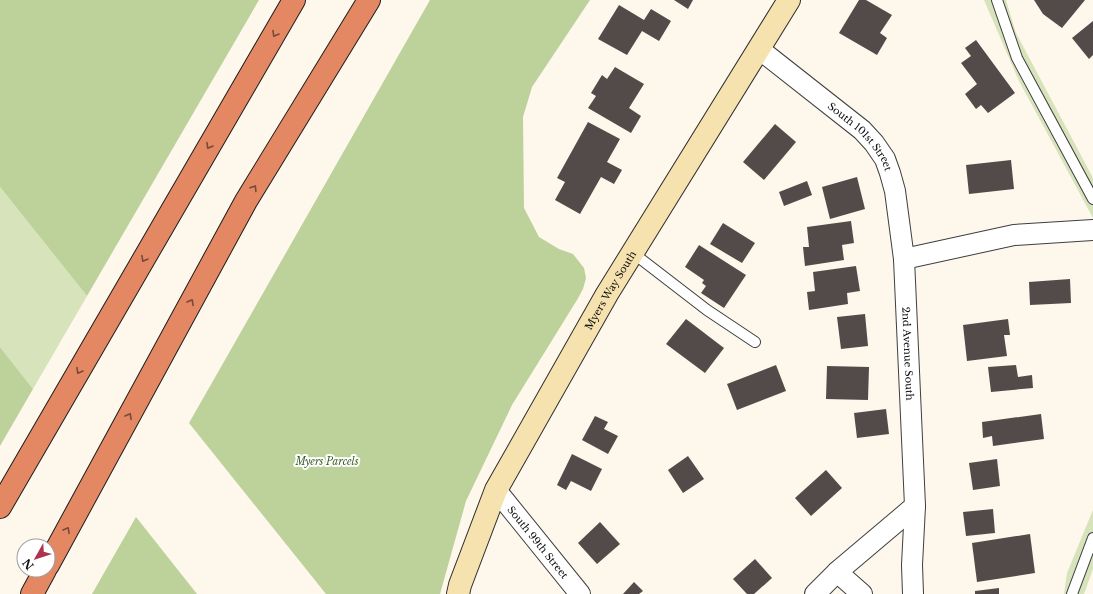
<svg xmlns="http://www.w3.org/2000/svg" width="1093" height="594" font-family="'Libre Baskerville',serif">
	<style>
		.green { fill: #d7e3ba }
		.forest { fill: #bdd29b }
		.building { fill: #534b49 }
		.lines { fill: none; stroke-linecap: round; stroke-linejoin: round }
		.lane-casing { stroke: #3f3f3f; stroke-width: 12 }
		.street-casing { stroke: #3f3f3f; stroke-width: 22 }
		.secondary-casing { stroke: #2e2e2e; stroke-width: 24 }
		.highway-casing { stroke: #1d1d1d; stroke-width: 24 }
		.lane { stroke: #fff; stroke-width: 10 }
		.street { stroke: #fff; stroke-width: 20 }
		.secondary { stroke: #f6e2ae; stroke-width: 22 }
		.highway { stroke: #e48863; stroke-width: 22 }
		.oneway { stroke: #784a38 }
		.labels { text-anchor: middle; stroke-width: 4; stroke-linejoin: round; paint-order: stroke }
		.street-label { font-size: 10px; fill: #0c0c0c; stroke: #fff }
		.park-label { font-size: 10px; font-style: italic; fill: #395c24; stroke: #fff }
	</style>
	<rect width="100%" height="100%" fill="#fdf7ec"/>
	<g class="green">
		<polygon points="984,0 1006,0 1016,33 1093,178 1093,218 1019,81"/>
		<polygon points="0,187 87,296 33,389 0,347"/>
		<polygon points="1093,510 1093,569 1084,594 1064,594 1067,573"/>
	</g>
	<g class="forest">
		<polygon points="0,0 259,0 87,296 0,187"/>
		<polygon points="430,0 590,0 532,87 523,117 524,208 539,237 559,249 573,254 584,268 586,278 583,289 577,300 512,405 466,501 440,594 326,594 189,423"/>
		<polygon points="0,347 33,389 0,446"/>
		<polygon points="136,517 197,594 92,594"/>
	</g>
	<g class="building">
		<polygon points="674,0 693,0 688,9"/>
		<polygon points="859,0 866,0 892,15 880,33 887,38 877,55 839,33"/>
		<polygon points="1034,0 1085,0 1062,28 1043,14"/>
		<polygon points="619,5 644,20 651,9 671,21 659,41 642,31 627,55 598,39"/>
		<polygon points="1093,21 1093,55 1089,59 1072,38"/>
		<polygon points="976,40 1015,93 988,113 981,105 976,109 965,94 977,84 961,63 971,56 965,48"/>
		<polygon points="615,67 644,84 629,108 641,116 631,133 588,108 596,96 591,93 602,75 607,79"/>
		<polygon points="588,122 620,139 607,162 622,170 614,184 601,177 580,214 555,200 565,182 557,178"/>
		<polygon points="775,124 796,142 764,180 743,162"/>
		<polygon points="1011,160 1014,189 969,194 966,165"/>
		<polygon points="857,177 865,209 830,219 822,187"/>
		<polygon points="807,181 812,195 784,206 779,192"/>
		<polygon points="851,221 854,243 842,245 844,260 805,266 803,247 809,247 807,227"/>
		<polygon points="723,223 755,243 742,263 710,244"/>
		<polygon points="699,245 746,275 724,308 701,293 706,286 702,283 704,280 685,267"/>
		<polygon points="856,266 860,291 847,293 848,304 809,310 807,292 815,291 813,272"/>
		<polygon points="1070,279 1071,303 1030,305 1029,282"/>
		<polygon points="865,314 868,346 841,349 837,317"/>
		<polygon points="686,319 724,348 705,373 666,344"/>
		<polygon points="1008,319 1010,335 1004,335 1007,356 967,361 963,325"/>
		<polygon points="776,365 786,391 737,410 727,384"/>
		<polygon points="1016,365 1018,377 1032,375 1033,388 991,392 988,367"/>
		<polygon points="827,366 869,367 868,400 826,399"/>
		<polygon points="886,409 889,434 857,438 854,413"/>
		<polygon points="1041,414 1044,439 993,446 992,436 983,438 982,422"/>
		<polygon points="595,416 608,422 604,429 618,436 608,454 582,440"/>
		<polygon points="572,454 602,469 591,491 571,481 566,490 557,485"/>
		<polygon points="688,456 704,479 683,493 668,470"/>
		<polygon points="997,459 1000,486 973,490 969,463"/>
		<polygon points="826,470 842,488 811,516 795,498"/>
		<polygon points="993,509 995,533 966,536 963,512"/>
		<polygon points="600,522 620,544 597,564 578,543"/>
		<polygon points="1030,534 1035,573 977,582 972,543"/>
		<polygon points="755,559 772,578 754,594 747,594 733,579"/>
		<polygon points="634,582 643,591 639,594 623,594"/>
		<polygon points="999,588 999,594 975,594 975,591"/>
	</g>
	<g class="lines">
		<g class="lane-casing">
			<g id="lane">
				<polyline points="997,0 1017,58 1093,199"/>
				<polyline points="633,253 707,310 755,342"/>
				<polyline points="1072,594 1093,538"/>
			</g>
		</g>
		<g class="street-casing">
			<g id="street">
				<path id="s1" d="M 759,49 L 862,130 L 874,143 L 885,159 L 890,173 L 895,191 L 904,259 L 915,506 L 837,572 L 815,594"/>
				<polyline points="904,259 1014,235 1093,230"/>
				<path id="s2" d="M 496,490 L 580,594"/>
				<polyline points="837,572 862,594"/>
				<polyline points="913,594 912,565 915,506"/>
			</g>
		</g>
		<g class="secondary-casing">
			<g id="secondary">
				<path id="s3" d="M 458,594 L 460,585 L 496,490 L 607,294 L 789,0"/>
			</g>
		</g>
		<g class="highway-casing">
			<g id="highway">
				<polyline points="0,507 294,0"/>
				<polyline points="48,565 246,201 369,0"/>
				<polyline points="32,594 45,570"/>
			</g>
		</g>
		<use href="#lane" class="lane"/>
		<use href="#street" class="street"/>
		<use href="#secondary" class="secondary"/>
		<use href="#highway" class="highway"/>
	</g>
	<defs><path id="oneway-chevron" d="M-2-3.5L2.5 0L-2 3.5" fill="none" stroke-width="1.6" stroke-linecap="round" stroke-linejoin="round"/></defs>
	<g class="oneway">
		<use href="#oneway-chevron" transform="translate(275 34) rotate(120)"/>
		<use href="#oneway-chevron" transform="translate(209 146) rotate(120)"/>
		<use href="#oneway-chevron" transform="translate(254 188) rotate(-58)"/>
		<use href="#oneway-chevron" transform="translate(144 259) rotate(120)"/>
		<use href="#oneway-chevron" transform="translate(191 302) rotate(-61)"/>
		<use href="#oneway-chevron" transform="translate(79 371) rotate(120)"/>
		<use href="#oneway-chevron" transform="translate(129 416) rotate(-61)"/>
		<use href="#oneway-chevron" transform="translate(67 530) rotate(-61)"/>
	</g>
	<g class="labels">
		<g class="street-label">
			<text dy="4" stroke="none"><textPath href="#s1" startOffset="135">South 101st Street</textPath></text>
			<text dy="4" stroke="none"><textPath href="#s3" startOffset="341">Myers Way South</textPath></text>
			<text dy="4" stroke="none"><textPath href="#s1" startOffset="365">2nd Avenue South</textPath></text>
			<text dy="4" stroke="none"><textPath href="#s2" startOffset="67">South 99th Street</textPath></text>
		</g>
		<g class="park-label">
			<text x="327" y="465">Myers Parcels</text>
		</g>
	</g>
	<g transform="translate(36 558) rotate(231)"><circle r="19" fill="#ffffff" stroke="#9e9e9e"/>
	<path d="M0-3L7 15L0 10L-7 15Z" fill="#ac344e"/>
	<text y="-6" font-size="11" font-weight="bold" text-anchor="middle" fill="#0c0c0c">N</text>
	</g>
</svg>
